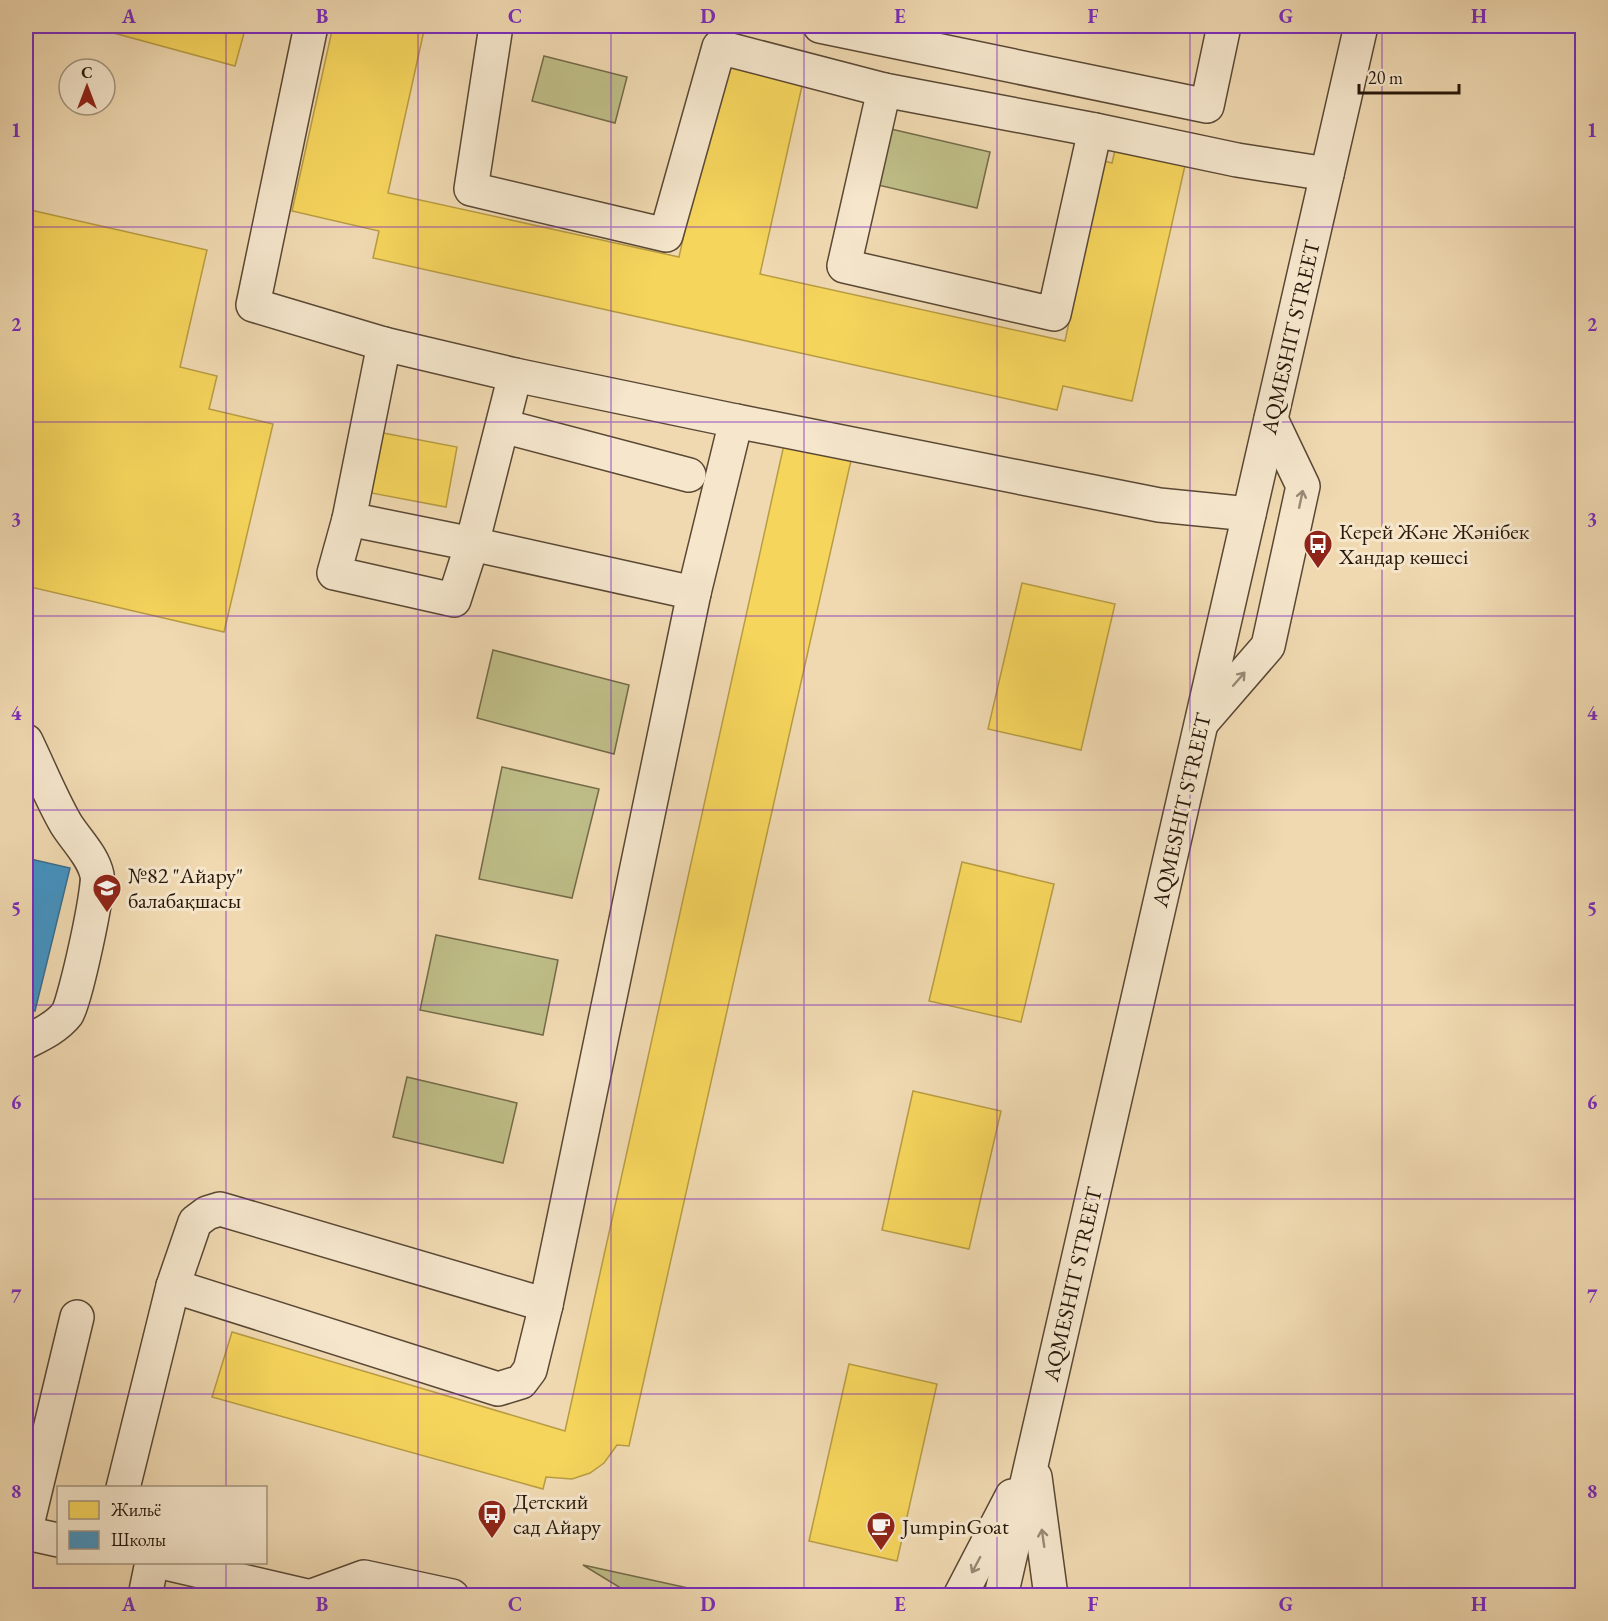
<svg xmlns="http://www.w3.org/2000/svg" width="1608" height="1621" font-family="'EB Garamond',serif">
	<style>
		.green { fill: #bfbe88; stroke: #746b49; stroke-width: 1.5 }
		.homes { fill: #f6d55c; stroke: #b89c43; stroke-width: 1.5 }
		.schools { fill: #4393c3; stroke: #3b6e8c; stroke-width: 1.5 }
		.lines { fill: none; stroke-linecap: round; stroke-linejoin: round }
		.minor-casing { stroke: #5a4834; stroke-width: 36 }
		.minor { stroke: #f5e6cc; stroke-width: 33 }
		.oneway { stroke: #998975 }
		.grid { fill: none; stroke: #7b2cbf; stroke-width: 1.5; stroke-opacity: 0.55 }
		.labels { text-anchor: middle; stroke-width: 6; stroke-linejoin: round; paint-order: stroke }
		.street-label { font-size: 22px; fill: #28180a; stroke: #f5e6cc }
		.poi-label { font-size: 22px; fill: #28180a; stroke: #f5e6cc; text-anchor: start }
		.neatline { fill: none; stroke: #7b2cbf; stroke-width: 2 }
		.grid-label { font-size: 20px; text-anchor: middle; font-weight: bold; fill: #7b2cbf }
	</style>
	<rect width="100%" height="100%" fill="#f0d9b1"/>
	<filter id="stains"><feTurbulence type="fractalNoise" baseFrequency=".00333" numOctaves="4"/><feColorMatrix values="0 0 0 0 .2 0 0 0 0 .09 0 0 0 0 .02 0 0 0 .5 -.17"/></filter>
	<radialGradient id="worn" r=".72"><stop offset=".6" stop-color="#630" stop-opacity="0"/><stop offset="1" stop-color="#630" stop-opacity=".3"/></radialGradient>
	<g class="green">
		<polygon points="544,56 627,77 615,123 532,101"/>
		<polygon points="891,129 990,152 977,208 878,185"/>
		<polygon points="493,650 629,685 614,754 477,718"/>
		<polygon points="502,767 599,789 572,898 479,879"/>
		<polygon points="436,935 558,960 543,1035 420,1010"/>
		<polygon points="407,1077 517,1103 503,1163 393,1137"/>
		<polygon points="583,1565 720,1595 632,1595"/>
	</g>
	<g class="homes">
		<polygon points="88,26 246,26 235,66"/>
		<polygon points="333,26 425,26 388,193 679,257 723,59 804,77 760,274 1065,341 1074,299 1065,298 1104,161 1112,163 1116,146 1186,161 1132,401 1063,386 1057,410 373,258 379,231 292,211"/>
		<polygon points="26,209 207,250 180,367 217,376 209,409 273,424 224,632 26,586"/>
		<polygon points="378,432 457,447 446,507 366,492"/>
		<polygon points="785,440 852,456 629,1446 617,1445 604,1463 590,1473 572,1479 546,1477 543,1489 212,1397 232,1332 565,1431"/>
		<polygon points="1022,583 1115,604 1081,750 988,729"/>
		<polygon points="962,862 1054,884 1021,1022 929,1001"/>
		<polygon points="913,1091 1001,1111 969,1249 882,1230"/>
		<polygon points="849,1364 937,1384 897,1561 809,1541"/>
	</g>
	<polygon class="schools" points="26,858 70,868 35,1011 26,1008"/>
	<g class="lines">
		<g class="minor-casing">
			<g id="minor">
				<polyline points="311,26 253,305 384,344 515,375 736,421"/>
				<polyline points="496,26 471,189 666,235 719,47 884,90 844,266 1054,314 1095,130"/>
				<polyline points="820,26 1207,106 1224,26"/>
				<polyline points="884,90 1095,130 1237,160 1327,174"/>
				<polyline points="384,344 349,519 472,544 694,593"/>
				<polyline points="503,426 689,475"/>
				<polyline points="349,519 334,573 454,600 472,544 515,375"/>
				<polyline points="1204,720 1268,646 1303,486 1271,419"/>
				<path d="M 26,741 C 39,768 51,798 66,824 C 76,840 93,856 97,875 C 100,888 75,1002 67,1014 C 57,1027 40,1035 26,1042"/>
				<polyline points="173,1286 498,1389 521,1382 530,1370 546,1305"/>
				<polyline points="1035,1477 1051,1596"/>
				<polyline points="123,1488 173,1286 195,1222 207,1213 220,1209 546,1305 694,593 736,421 1159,505 1249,514"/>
				<polyline points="26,1529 77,1317"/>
				<polyline points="26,1533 58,1540"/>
				<polyline points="161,1562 307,1596"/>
				<polyline points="145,1596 152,1562"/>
				<polyline points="312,1596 364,1577 452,1596"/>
				<polyline points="960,1596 1012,1496"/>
				<polyline points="1001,1596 1361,26"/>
			</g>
		</g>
		<use href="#minor" class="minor"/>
	</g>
	<defs><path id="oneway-shaft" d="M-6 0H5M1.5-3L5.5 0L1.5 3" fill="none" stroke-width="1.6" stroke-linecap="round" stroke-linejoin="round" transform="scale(1.5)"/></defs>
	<g class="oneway">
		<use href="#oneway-shaft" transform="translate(1301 499) rotate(-78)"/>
		<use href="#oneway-shaft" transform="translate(1239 679) rotate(-49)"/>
		<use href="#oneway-shaft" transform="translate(1043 1538) rotate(-98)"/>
		<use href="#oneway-shaft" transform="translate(976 1565) rotate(118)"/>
	</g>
	<path class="grid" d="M 226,26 L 226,1488M 418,26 L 418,1596M 611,26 L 611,1596M 804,26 L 804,1596M 997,26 L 997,1596M 1190,26 L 1190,1596M 1382,26 L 1382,1596M 26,227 L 1582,227M 26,422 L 1582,422M 26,616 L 1582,616M 26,810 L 1582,810M 26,1005 L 1582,1005M 26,1199 L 1582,1199M 26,1394 L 1582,1394M 226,1562 L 226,1596"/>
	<defs>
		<g id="bus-pin" transform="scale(1.5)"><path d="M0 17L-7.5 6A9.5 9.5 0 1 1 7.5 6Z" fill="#8f2418" stroke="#f5e6cc"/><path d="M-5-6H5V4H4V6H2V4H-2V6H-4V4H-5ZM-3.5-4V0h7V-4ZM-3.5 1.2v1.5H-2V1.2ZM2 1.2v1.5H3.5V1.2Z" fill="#fff"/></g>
		<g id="school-pin" transform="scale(1.5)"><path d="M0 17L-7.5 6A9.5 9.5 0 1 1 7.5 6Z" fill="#8f2418" stroke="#f5e6cc"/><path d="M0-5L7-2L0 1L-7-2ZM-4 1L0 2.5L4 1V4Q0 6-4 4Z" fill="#fff"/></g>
		<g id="cafe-pin" transform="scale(1.5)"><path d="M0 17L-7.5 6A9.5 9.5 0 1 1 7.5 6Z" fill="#8f2418" stroke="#f5e6cc"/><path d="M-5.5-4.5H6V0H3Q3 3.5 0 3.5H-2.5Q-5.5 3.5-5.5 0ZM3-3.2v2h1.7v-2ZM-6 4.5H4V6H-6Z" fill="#fff"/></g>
	</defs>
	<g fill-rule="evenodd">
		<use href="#bus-pin" x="1318" y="544"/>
		<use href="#school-pin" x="107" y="888"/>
		<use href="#bus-pin" x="492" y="1514"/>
		<use href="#cafe-pin" x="881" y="1526"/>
	</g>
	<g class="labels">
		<g class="street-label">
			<text transform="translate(1290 337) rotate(-77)" y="8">AQMESHIT STREET</text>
			<text transform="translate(1181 810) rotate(-77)" y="8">AQMESHIT STREET</text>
			<text transform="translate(1072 1284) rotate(-77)" y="8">AQMESHIT STREET</text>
		</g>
		<g class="poi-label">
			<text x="1339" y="539">Керей Және Жәнібек<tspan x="1339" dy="25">Хандар көшесі</tspan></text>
			<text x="128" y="883">№82 "Айару"<tspan x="128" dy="25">балабақшасы</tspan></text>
			<text x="513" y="1509">Детский<tspan x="513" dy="25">сад Айару</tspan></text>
			<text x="902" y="1534">JumpinGoat</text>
		</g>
	</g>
	<rect width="1608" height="1621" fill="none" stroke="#f0d9b1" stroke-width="66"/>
	<rect x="57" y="1486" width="210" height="78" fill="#f5e6cc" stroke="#a3947e" stroke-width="1.5"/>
	<rect x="69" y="1501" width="30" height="18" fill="#f6d55c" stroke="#a3947e" stroke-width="1.5"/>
	<text x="111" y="1516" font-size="18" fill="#28180a">Жильё</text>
	<rect x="69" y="1531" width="30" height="18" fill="#4393c3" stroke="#a3947e" stroke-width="1.5"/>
	<text x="111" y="1546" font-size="18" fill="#28180a">Школы</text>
	<g transform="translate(87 87)"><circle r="28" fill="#f5e6cc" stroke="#a3947e" stroke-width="1.5"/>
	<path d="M0-4.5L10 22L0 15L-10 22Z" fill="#8f2418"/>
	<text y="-9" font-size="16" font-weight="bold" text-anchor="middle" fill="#28180a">С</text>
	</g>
	<path d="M1359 84v9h100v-9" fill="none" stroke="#28180a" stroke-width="3"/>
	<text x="1368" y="84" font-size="18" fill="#28180a" stroke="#f5e6cc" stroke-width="4.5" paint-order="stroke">20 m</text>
	<rect x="33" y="33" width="1542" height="1555" class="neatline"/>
	<g class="grid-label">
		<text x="129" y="23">A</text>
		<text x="322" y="23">B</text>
		<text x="515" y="23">C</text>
		<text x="708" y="23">D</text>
		<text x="900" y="23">E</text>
		<text x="1093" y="23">F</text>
		<text x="1286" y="23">G</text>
		<text x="1479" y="23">H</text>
		<text x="16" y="137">1</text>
		<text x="1592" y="137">1</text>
		<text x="16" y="331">2</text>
		<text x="1592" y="331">2</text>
		<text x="16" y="526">3</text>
		<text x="1592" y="526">3</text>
		<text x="16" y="720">4</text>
		<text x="1592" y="720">4</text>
		<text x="16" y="915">5</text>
		<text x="1592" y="915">5</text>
		<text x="16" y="1109">6</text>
		<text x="1592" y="1109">6</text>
		<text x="16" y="1303">7</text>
		<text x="1592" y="1303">7</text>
		<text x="16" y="1498">8</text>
		<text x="1592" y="1498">8</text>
		<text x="129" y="1611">A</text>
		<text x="322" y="1611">B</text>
		<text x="515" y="1611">C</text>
		<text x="708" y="1611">D</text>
		<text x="900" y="1611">E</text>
		<text x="1093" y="1611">F</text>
		<text x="1286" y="1611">G</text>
		<text x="1479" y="1611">H</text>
	</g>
	<rect width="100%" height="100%" filter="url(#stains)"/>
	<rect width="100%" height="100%" fill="url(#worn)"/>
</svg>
